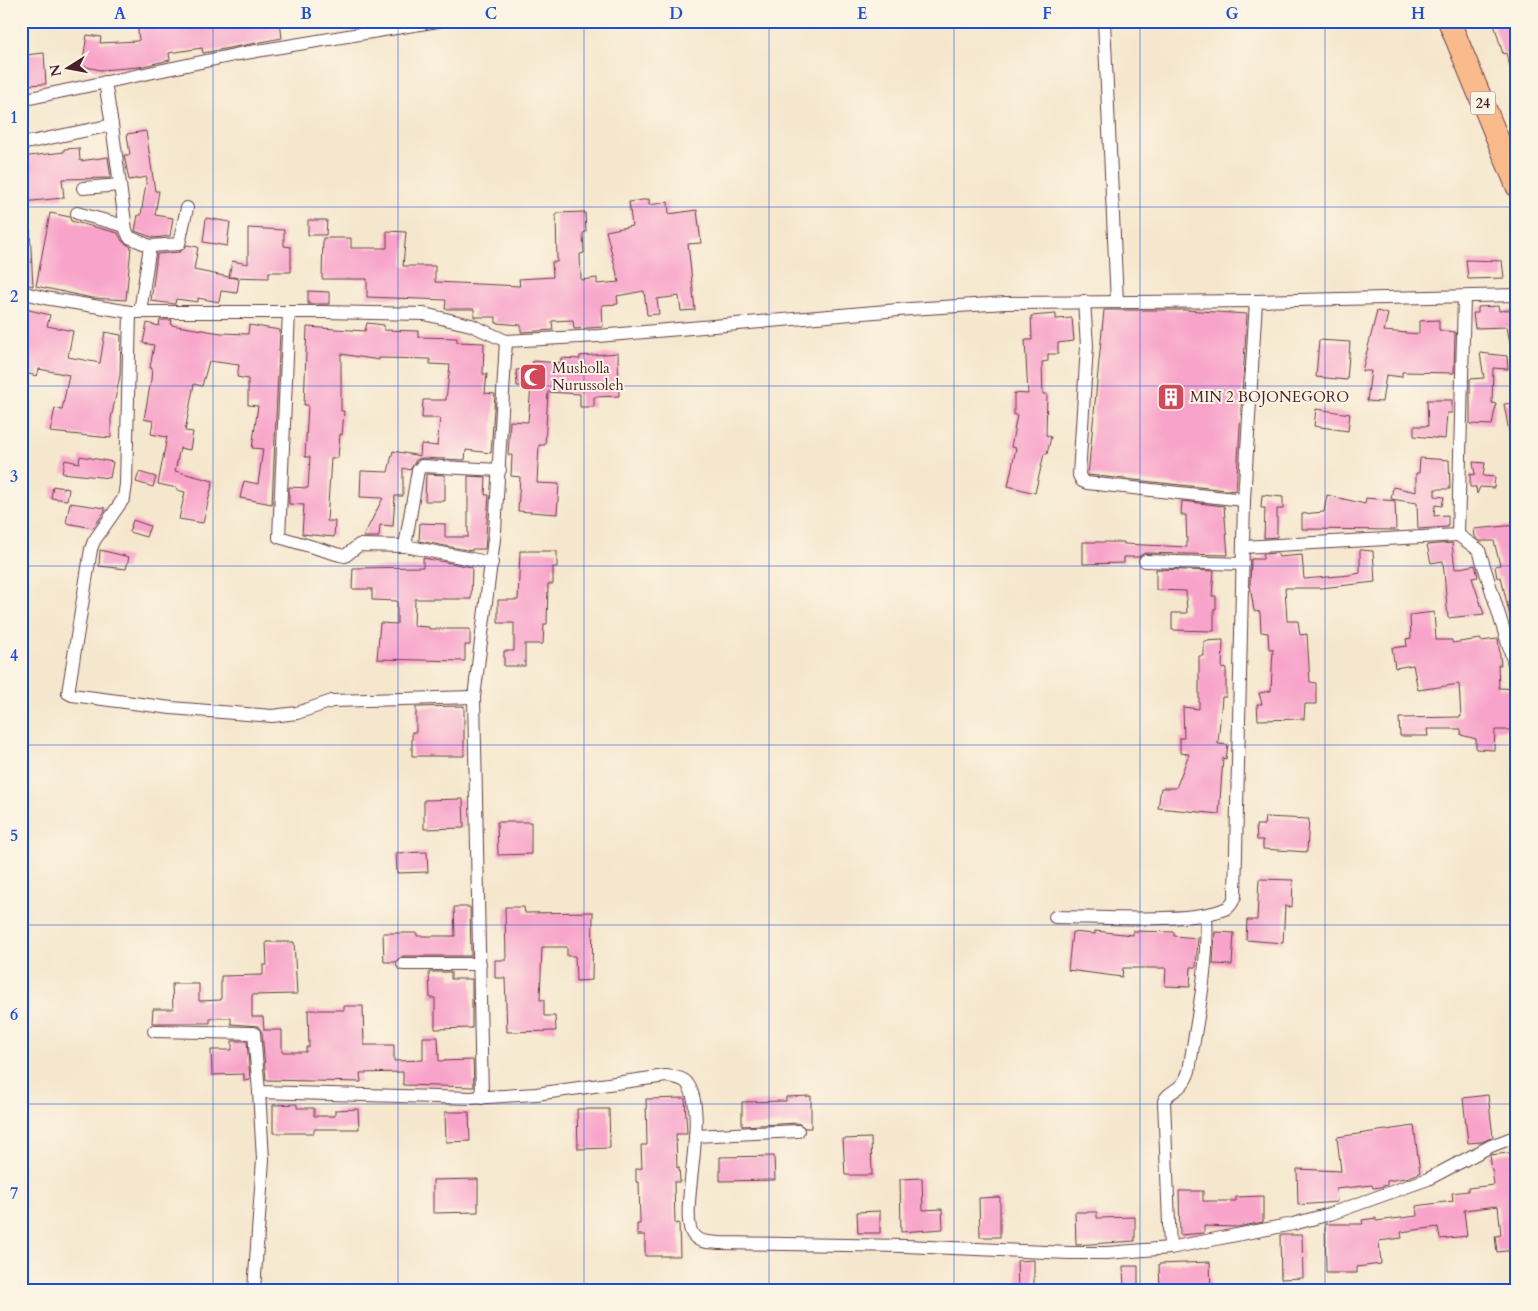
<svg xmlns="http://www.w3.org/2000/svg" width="1538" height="1311" font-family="Cardo,serif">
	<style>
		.building { fill: #f8a4ca }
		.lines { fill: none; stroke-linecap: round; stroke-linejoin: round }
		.street-casing { stroke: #643d43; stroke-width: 14 }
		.highway-casing { stroke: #643d43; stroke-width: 24 }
		.street { stroke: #fff; stroke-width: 12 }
		.highway { stroke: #fabb8c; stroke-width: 22 }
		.grid { fill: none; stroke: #1d4ed8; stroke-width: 1; stroke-opacity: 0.55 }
		.labels { text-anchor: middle; stroke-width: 4; stroke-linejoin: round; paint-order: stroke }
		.shield { fill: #fcf5e5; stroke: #7f5f63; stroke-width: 1 }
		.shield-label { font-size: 14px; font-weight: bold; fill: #4a1f2b }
		.poi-label { font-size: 15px; fill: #4a1f2b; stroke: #fcf5e5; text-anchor: start }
		.neatline { fill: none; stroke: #1d4ed8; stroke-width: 2 }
		.grid-label { font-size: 16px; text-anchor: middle; font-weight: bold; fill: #1d4ed8 }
	</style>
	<rect width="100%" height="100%" fill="#fcf5e5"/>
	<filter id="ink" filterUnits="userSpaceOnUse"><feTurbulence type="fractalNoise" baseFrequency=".02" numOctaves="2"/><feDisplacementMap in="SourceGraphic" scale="10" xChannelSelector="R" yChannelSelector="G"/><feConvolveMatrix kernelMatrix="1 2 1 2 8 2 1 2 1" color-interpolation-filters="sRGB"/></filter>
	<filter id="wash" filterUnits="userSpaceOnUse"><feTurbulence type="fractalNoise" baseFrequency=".0096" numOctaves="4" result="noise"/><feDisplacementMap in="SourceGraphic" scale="20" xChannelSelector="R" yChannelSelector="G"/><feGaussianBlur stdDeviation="1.12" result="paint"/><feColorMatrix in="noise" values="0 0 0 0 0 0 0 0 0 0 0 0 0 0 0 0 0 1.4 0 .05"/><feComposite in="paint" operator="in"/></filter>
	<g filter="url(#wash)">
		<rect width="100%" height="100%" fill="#f5e7ce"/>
		<g id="blocks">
			<g class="building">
				<polygon points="137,21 155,21 156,24 184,21 185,26 216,21 280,21 282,38 203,53 202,48 169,53 170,60 139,67 101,70 82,66 87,35 101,37 100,43 137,41 139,40"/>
				<polygon points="1493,21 1517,21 1517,80 1514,80 1506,53 1503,54"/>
				<polygon points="44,53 46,84 27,85 25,55"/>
				<polygon points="146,131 155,191 159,191 155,215 173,218 170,236 154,238 135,231 138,215 141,215 147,177 129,180 124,155 130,155 127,134"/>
				<polygon points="79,148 80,161 108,157 111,178 62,179 64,198 21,202 21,157 64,152 64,149"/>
				<polygon points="649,199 649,205 668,202 669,214 697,210 701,243 688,244 695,310 681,311 679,296 657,299 659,314 647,315 644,291 617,296 618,304 602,305 603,327 574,329 573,320 552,321 553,330 521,332 521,325 496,323 496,317 474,317 474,309 445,309 446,300 367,297 367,279 322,279 323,238 351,238 351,248 387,248 387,231 406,232 403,266 435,266 435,282 520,286 519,279 553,277 552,262 557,262 556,213 585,212 586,232 583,233 584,253 580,254 581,280 597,278 597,284 619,282 606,231 632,226 629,202"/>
				<polygon points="50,213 70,217 71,221 118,233 122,241 131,247 126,300 92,298 36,286"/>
				<polygon points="206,218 230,222 227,246 203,242"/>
				<polygon points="308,220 327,220 326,235 308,235"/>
				<polygon points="248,228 284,230 284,246 291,247 291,272 269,272 269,278 229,277 232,261 248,264"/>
				<polygon points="21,230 30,230 33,286 21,283"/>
				<polygon points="187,245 198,247 194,270 239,279 237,293 221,291 219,302 198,298 198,302 176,299 175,304 151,301 157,254 180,252"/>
				<polygon points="1466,260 1502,261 1504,278 1468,279"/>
				<polygon points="308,291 329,292 329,304 308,304"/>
				<polygon points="1498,306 1499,311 1517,309 1517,348 1511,348 1507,327 1475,328 1473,313 1478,313 1478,307"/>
				<polygon points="25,309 50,315 47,326 73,331 68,357 100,363 105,332 121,335 120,375 111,419 111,438 50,432 55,408 62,410 69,375 39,369 37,376 21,372 21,324"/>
				<polygon points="1104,310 1185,310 1247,314 1236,491 1088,475"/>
				<polygon points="1377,311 1388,314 1384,331 1419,334 1419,321 1439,320 1439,330 1455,332 1454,373 1402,372 1402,377 1386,375 1382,402 1367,401 1371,371 1362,371"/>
				<polygon points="1056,314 1056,319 1072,318 1074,341 1058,343 1058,354 1048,354 1048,361 1042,362 1043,394 1047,394 1046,435 1051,437 1047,454 1044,454 1035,493 1008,486 1016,448 1011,447 1017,415 1014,415 1014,393 1028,394 1025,340 1032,340 1031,316"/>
				<polygon points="160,320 172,320 171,325 221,333 248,334 249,325 280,330 272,504 240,498 244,481 258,484 263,449 252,448 258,406 248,405 248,379 237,377 239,365 209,361 202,386 194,384 185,431 193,432 190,450 180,448 175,471 213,481 203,523 179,519 185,492 177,490 177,488 158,484 167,437 151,434 153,421 144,419 151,380 152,368 150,368 154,345 143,343 147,323 159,326"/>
				<polygon points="367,323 384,325 384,330 418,331 418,337 457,338 457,342 484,343 483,374 487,374 485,393 495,394 491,453 466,450 465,460 422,458 416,460 410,470 403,468 403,496 395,496 393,526 380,525 379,537 363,537 383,498 360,497 361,471 388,472 393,451 420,456 421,444 437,446 440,418 422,418 423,400 446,400 450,365 430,364 430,359 379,358 379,360 341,354 341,411 344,411 342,435 340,434 338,458 331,458 327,521 335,521 334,537 302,534 304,505 289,504 289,487 308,488 310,457 305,457 308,405 304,405 307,327 365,331"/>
				<polygon points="1319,340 1350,342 1347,380 1316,377"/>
				<polygon points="618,353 619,396 594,397 594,407 580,407 580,394 548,392 545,445 539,445 537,483 559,484 557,514 518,511 520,477 511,476 512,455 508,455 510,421 528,422 531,386 517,386 516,370 533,369 533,361 561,363 561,358 580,359 580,356"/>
				<polygon points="1480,353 1507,356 1508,369 1493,368 1492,403 1496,404 1492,425 1470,424 1470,379 1484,378"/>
				<polygon points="1427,400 1452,400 1452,413 1447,413 1445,439 1414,436 1414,426 1428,426"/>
				<polygon points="1517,403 1517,443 1511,443 1504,404"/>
				<polygon points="1316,409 1350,414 1348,431 1314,426"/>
				<polygon points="80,456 113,462 110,478 62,473 65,460 79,463"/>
				<polygon points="1420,458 1449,460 1450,489 1435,489 1435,496 1444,497 1442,506 1435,505 1434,516 1448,515 1448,527 1418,529 1417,503 1391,499 1393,487 1416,492 1416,473 1419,473"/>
				<polygon points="1473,462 1485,463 1483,476 1495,477 1494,488 1480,487 1477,494 1476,487 1470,487 1470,474 1475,475"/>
				<polygon points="139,472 156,477 153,487 136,482"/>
				<polygon points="426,474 445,475 445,501 425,501"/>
				<polygon points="468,476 486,477 485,495 489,495 485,549 472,549 472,551 419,541 420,523 445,524 445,537 468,537"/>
				<polygon points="53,486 69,489 67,500 51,498"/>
				<polygon points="1262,495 1283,497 1283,509 1277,509 1277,537 1264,538 1265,508 1261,508"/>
				<polygon points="1327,495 1365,504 1366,498 1395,501 1396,530 1302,529 1302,514 1324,512"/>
				<polygon points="1182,501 1224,506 1228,555 1145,553 1138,557 1124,557 1124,563 1083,564 1083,542 1124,542 1124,544 1187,547 1186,515 1181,515"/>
				<polygon points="70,503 105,508 105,511 93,528 66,523"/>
				<polygon points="133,520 150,526 146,537 129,532"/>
				<polygon points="1517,525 1517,625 1512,626 1501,577 1497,578 1495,566 1500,565 1494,541 1480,541 1475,537 1474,529"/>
				<polygon points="1452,543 1455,569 1475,565 1478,577 1472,578 1484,614 1448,618 1443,561 1431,563 1427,545"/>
				<polygon points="100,550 129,557 126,569 99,566"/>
				<polygon points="1360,550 1373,551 1375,582 1321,588 1285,588 1287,621 1298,621 1300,635 1307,634 1310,682 1316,683 1316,704 1305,704 1304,719 1258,720 1257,704 1262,704 1259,693 1271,691 1273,649 1269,649 1268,633 1261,632 1260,612 1254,611 1250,585 1251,559 1263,559 1263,554 1277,553 1279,557 1302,555 1304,579 1350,575 1360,573"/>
				<polygon points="520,551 557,551 557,567 553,567 553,584 548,584 547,624 544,624 543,644 525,644 525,666 504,666 504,651 514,651 514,623 498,623 498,600 518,600"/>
				<polygon points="423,558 472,567 471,599 415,599 414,626 429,627 429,629 470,629 470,645 465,645 465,661 377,659 380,623 397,624 397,601 372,600 372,589 352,589 353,568 423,567"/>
				<polygon points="1156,569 1214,571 1212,596 1216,596 1216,609 1214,609 1214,631 1172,630 1172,613 1187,613 1186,591 1156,590"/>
				<polygon points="1434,612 1436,640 1452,640 1452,643 1481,639 1481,641 1498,639 1501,665 1498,665 1499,688 1517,689 1517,730 1495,730 1494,750 1476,749 1476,739 1461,735 1461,729 1427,729 1428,736 1400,736 1399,718 1461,717 1459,684 1418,690 1413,665 1395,668 1392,648 1407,646 1406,639 1411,638 1410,615"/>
				<polygon points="1223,640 1222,669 1226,668 1226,697 1222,697 1218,744 1228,745 1226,759 1223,758 1219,814 1158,808 1161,788 1176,788 1189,754 1180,753 1180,738 1184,738 1183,707 1199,709 1199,656 1204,656 1204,641"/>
				<polygon points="464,706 464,756 412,756 412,732 416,732 416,707"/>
				<polygon points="463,799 464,828 424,829 424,800"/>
				<polygon points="1265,817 1309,819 1307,852 1263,849 1263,840 1257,840 1256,825 1264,825"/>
				<polygon points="497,822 531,822 531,854 498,855"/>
				<polygon points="427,852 428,872 397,873 396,853"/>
				<polygon points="1259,879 1293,880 1292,907 1285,906 1283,943 1246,940 1247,920 1257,920"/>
				<polygon points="454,907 470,907 471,956 403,956 395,962 384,962 383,933 417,933 417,936 455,936"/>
				<polygon points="505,907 524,907 525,913 593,912 592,980 576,981 575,956 567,956 567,947 542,947 540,1000 544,1000 544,1016 555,1016 556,1031 507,1032 505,978 495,978 495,960 506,960"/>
				<polygon points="1095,931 1133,935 1133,931 1174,932 1174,936 1198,938 1196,967 1191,967 1190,987 1165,986 1166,968 1123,968 1122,977 1068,970 1072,932 1095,934"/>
				<polygon points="1215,932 1234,933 1232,965 1213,964"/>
				<polygon points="266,942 294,942 297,994 252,995 252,1017 263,1017 264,1030 282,1030 282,1052 306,1052 306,1047 309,1047 308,1010 344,1010 344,1006 363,1006 364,1045 394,1045 394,1061 423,1060 423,1037 438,1037 439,1061 473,1060 474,1087 403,1085 403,1072 360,1073 361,1082 266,1080 262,1032 258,1026 231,1024 231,1018 210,1018 210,1023 152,1023 153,1009 173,1009 172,984 199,984 199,1001 221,1000 221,976 263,975 263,965 267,965"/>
				<polygon points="429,972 451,972 451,979 472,979 472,1028 435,1029 435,998 430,998"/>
				<polygon points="232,1041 247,1041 250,1080 244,1081 244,1074 212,1075 211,1050 232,1050"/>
				<polygon points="1488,1095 1493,1137 1482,1142 1468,1143 1463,1098"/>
				<polygon points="811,1096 811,1128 805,1128 798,1123 742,1126 742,1102 786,1101 786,1097"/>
				<polygon points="685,1098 687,1134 676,1134 677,1168 679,1167 680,1182 674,1182 675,1224 679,1223 680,1256 645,1256 645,1235 637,1235 637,1224 640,1224 639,1182 636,1182 636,1169 642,1168 641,1145 647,1145 646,1099"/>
				<polygon points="297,1104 297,1108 314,1108 314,1116 335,1116 335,1110 358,1109 359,1129 314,1129 314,1133 273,1133 273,1105"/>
				<polygon points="577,1109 609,1109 610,1148 578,1149"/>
				<polygon points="445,1112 469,1112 470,1141 446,1142"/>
				<polygon points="1414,1126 1420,1173 1406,1178 1387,1181 1387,1185 1380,1187 1373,1188 1372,1185 1336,1189 1337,1202 1298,1205 1297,1169 1341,1171 1337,1137"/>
				<polygon points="871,1138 872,1175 845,1175 843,1139"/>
				<polygon points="1517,1152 1517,1250 1497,1252 1495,1236 1501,1235 1498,1206 1464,1210 1467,1236 1440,1239 1438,1227 1401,1232 1402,1238 1379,1241 1381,1264 1357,1267 1357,1273 1326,1273 1325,1224 1363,1224 1362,1220 1376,1218 1376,1221 1417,1216 1416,1206 1453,1201 1452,1193 1468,1191 1468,1188 1494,1185 1490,1155"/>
				<polygon points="774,1156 775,1180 720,1181 720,1157"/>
				<polygon points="922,1178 923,1210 942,1209 943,1229 901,1232 900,1179"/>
				<polygon points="478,1179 478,1212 433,1213 433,1180"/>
				<polygon points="1179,1191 1203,1191 1203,1201 1236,1201 1236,1197 1263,1196 1263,1222 1237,1227 1204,1226 1204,1233 1180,1235"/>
				<polygon points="1000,1197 1000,1237 980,1237 979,1198"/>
				<polygon points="880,1211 880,1233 858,1233 857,1212"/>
				<polygon points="1075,1212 1097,1212 1097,1218 1135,1217 1135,1241 1076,1245"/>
				<polygon points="1280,1235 1302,1235 1303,1278 1281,1279"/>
				<polygon points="1034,1260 1034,1290 1018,1290 1017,1261"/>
				<polygon points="1210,1262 1211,1290 1160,1290 1159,1264"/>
				<polygon points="1123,1266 1138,1266 1138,1290 1124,1290"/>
			</g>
		</g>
	</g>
	<g filter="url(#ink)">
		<use href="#blocks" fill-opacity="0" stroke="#643d43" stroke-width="1"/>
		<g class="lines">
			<g class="street-casing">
				<g id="street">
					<polyline points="1104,21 1117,302"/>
					<polyline points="21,100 239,54 438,21"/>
					<polyline points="112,125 126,230 129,237 150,246"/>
					<polyline points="21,144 112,125 105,82"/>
					<polyline points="83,188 120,185"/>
					<polyline points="77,213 125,226"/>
					<polyline points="21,292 45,298 130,312 322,312 424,314 471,325 506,341 598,336 910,309 1006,303 1256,301"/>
					<polyline points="1464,297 1458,535 1479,550 1517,673"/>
					<polyline points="1084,301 1087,346 1079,475 1082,481 1087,483 1244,500"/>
					<polyline points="130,312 126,484 124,498 94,541 91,549 68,693 72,695 171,708 272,716 297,713 332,701 474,697"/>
					<polyline points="140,312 150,246 179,244 187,208"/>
					<polyline points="289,312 279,537 340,555 345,556 359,545 405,546"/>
					<polyline points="1243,547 1458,535"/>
					<polyline points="1145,561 1243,564"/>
					<polyline points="492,563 405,546 418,470 422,466 500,470"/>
					<path d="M 1055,917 C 1095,917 1195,924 1227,908 C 1232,905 1233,901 1235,896 L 1244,500 L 1256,301 L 1517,295"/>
					<polyline points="403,964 480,964"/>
					<path d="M 154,1031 L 254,1033 L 259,1092 L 471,1098 L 536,1094 L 666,1076 C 673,1077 682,1077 687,1083 C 711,1114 676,1217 694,1236 C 700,1243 710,1242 719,1243 L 905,1246 L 1070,1253 L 1107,1253 L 1170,1248 L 1293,1224 L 1330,1214 L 1428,1179 L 1491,1146 L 1517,1136"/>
					<polyline points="482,1098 474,697 495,531 506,341"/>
					<polyline points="695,1136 798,1131"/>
					<path d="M 1170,1248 L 1164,1101 C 1169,1089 1182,1093 1189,1071 C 1197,1019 1209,967 1206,915"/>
					<polyline points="254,1290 263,1159 259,1092"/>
				</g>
			</g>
			<g class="highway-casing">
				<polyline id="highway" points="1449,21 1517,186"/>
			</g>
			<use href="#street" class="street"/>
			<use href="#highway" class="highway"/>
		</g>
	</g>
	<path class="grid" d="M 213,21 L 213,1290M 398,21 L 398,1290M 584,21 L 584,1290M 769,21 L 769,1290M 954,21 L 954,1290M 1140,21 L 1140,1290M 1325,21 L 1325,1290M 21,207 L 1517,207M 21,386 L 1517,386M 21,566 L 1517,566M 21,745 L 1517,745M 21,925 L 1517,925M 21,1104 L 1517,1104"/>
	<defs>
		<g id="mosque-square" transform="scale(1.4375)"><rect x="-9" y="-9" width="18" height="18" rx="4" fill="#d1495b" stroke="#fcf5e5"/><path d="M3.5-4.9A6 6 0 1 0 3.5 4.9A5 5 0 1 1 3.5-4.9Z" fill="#fff"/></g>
		<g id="building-square" transform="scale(1.4375)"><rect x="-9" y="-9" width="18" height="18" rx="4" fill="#d1495b" stroke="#fcf5e5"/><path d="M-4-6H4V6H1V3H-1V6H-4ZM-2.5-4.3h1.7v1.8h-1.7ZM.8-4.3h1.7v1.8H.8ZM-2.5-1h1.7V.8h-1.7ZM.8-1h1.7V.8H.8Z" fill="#fff"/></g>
	</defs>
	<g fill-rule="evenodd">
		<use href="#mosque-square" x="533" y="377"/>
		<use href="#building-square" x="1171" y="397"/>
	</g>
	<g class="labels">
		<rect class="shield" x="1470.5" y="91.5" width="25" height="23" rx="4"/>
		<g class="shield-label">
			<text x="1483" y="108">24</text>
		</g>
		<g class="poi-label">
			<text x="552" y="373">Musholla<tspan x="552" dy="17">Nurussoleh</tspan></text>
			<text x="1190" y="402">MIN 2 BOJONEGORO</text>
		</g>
	</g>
	<rect width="1538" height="1311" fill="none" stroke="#fcf5e5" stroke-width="55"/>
	<g transform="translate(68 68) rotate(259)" stroke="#fcf5e5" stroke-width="4" paint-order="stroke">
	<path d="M0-4L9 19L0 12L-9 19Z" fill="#4a1f2b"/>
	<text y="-8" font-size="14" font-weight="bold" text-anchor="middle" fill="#4a1f2b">N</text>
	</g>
	<rect x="28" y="28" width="1482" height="1256" class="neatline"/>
	<g class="grid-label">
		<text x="120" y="19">A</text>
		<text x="306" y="19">B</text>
		<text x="491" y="19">C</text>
		<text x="676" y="19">D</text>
		<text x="862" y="19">E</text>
		<text x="1047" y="19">F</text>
		<text x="1232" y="19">G</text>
		<text x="1418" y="19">H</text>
		<text x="14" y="123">1</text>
		<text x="14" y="302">2</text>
		<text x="14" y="482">3</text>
		<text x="14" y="661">4</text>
		<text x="14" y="841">5</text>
		<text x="14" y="1020">6</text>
		<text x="14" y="1199">7</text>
	</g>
</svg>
